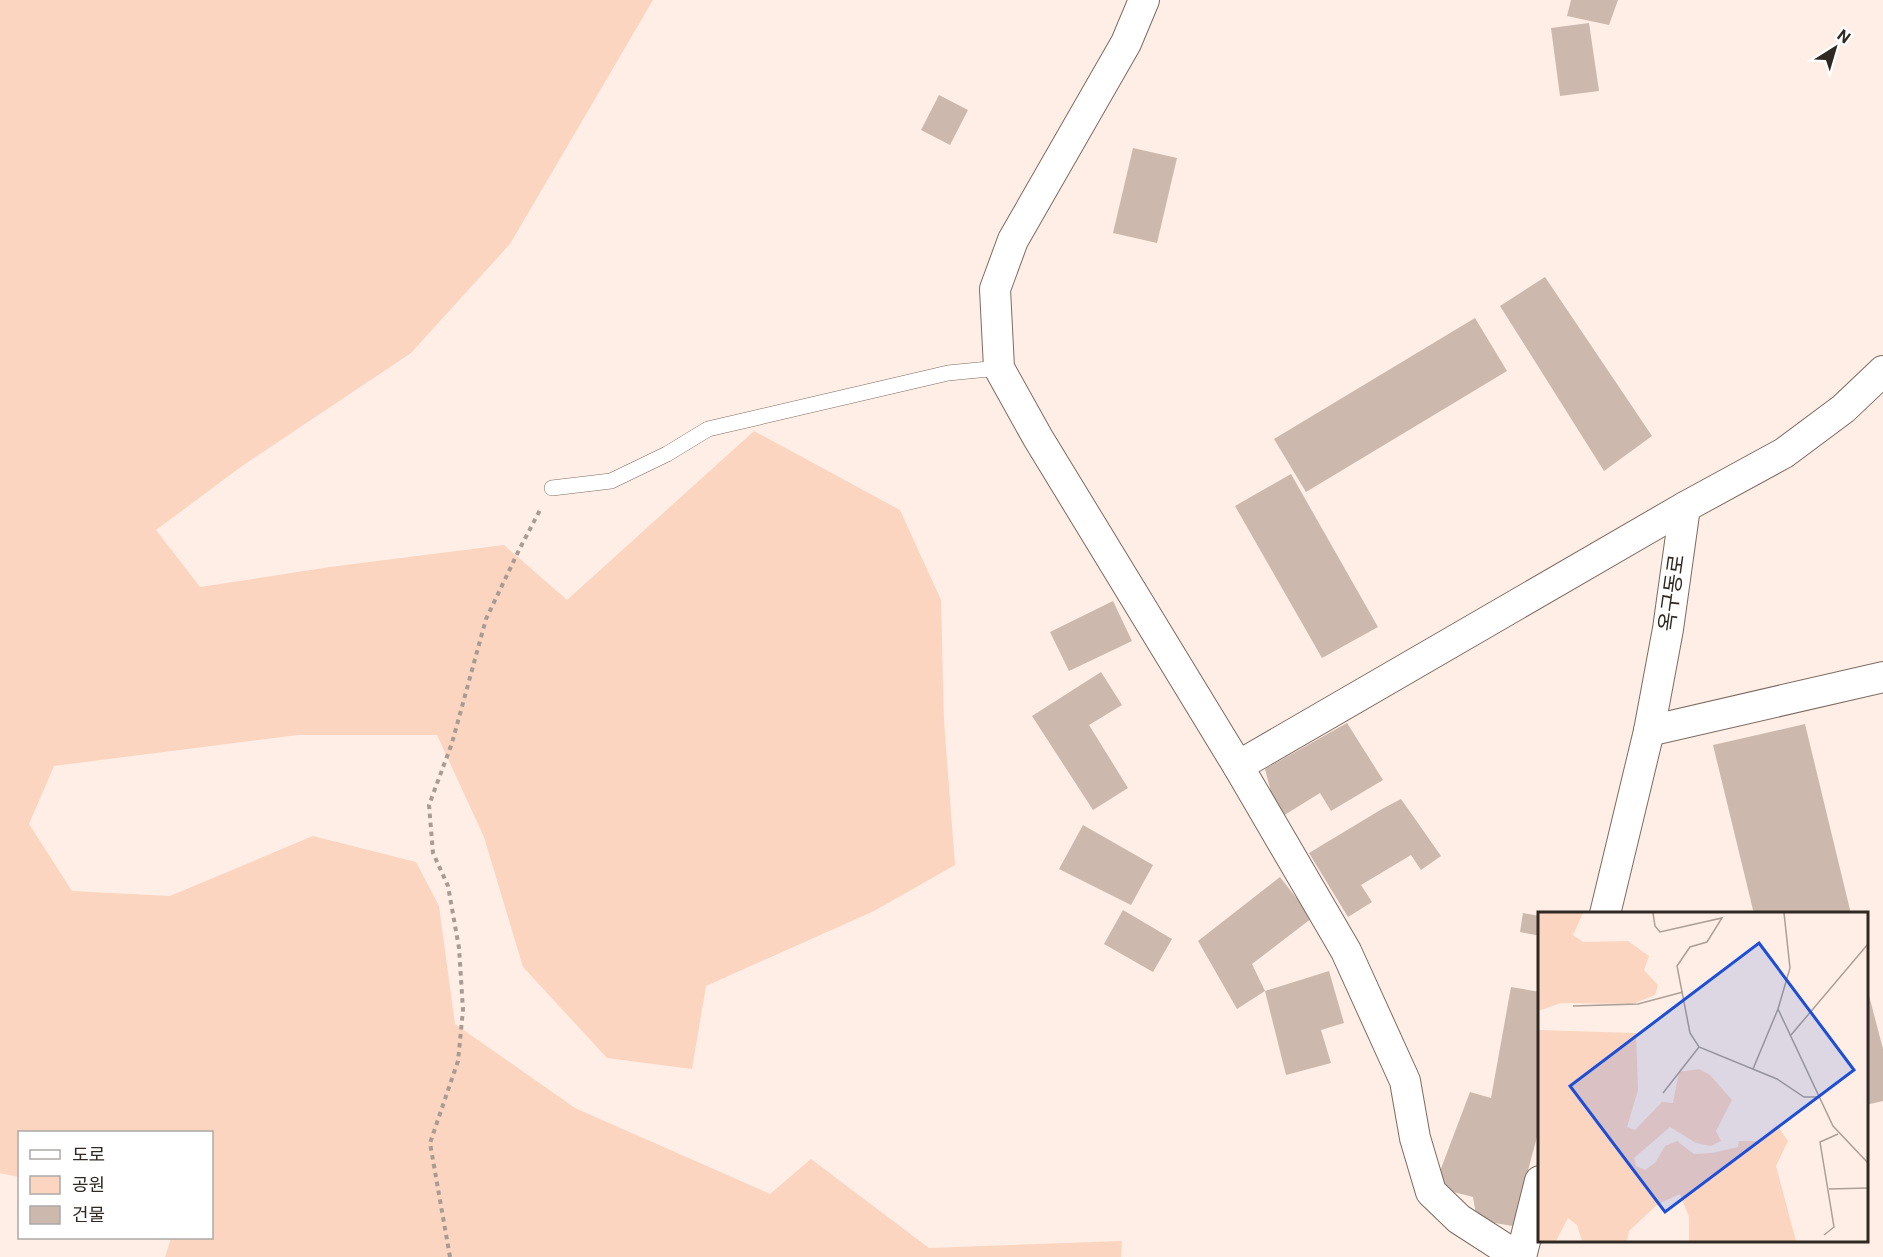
<svg xmlns="http://www.w3.org/2000/svg" width="1883" height="1257" font-family="Roboto,'Noto Sans KR',sans-serif">
	<style>
		.green { fill: #fcd5c0 }
		.building { fill: #ccb8ad }
		.lines { fill: none; stroke-linecap: round; stroke-linejoin: round }
		.service-casing { stroke: #7d6b61; stroke-width: 16 }
		.minor-casing { stroke: #7d6b61; stroke-width: 32 }
		.path { stroke: #a89b94; stroke-width: 4; stroke-dasharray: 4.5 4.5; stroke-linecap: butt }
		.service { stroke: #fff; stroke-width: 15 }
		.minor { stroke: #fff; stroke-width: 30 }
		.labels { text-anchor: middle; stroke-width: 5; stroke-linejoin: round; paint-order: stroke }
		.street-label { font-size: 21px; fill: #2f2823; stroke: #fff }
		.inset-road { fill: none; stroke: #ac9f97; stroke-width: 1.5 }
		.view { fill: #1d4ed8; fill-opacity: 0.15; stroke: #1d4ed8; stroke-width: 3 }
		.inset-edge { fill: none; stroke: #2f2823; stroke-width: 3 }
	</style>
	<rect width="100%" height="100%" fill="#ffeee5"/>
	<polygon class="green" points="0,0 653,0 510,244 411,353 242,466 156,530 200,587 330,567 504,545 567,600 754,431 900,510 941,600 944,721 955,865 874,911 706,986 692,1069 607,1058 523,967 484,837 437,735 298,735 54,766 29,824 72,891 170,896 313,836 416,862 439,906 455,1024 575,1108 770,1194 811,1159 929,1248 1122,1241 1121,1257 165,1257 171,1238 212,1238 212,1132 20,1132 19,1177 0,1173"/>
	<g class="building">
		<polygon points="1571,0 1618,0 1609,25 1567,16"/>
		<polygon points="1589,23 1599,91 1560,96 1551,28"/>
		<polygon points="939,95 968,110 950,145 921,130"/>
		<polygon points="1133,148 1177,158 1157,243 1113,233"/>
		<polygon points="1545,277 1652,436 1604,471 1500,306"/>
		<polygon points="1475,318 1507,371 1306,492 1274,439"/>
		<polygon points="1291,474 1378,627 1322,658 1235,506"/>
		<polygon points="1113,601 1132,641 1069,671 1050,632"/>
		<polygon points="1101,672 1122,705 1089,725 1128,788 1093,810 1032,716"/>
		<polygon points="1347,723 1383,780 1331,811 1320,793 1278,819 1265,769"/>
		<polygon points="1805,724 1851,914 1754,914 1713,745"/>
		<polygon points="1401,799 1441,856 1421,870 1411,855 1361,885 1372,902 1348,917 1309,853 1382,809"/>
		<polygon points="1083,825 1153,865 1131,905 1059,869"/>
		<polygon points="1280,877 1312,918 1252,964 1265,991 1237,1009 1198,941"/>
		<polygon points="1123,910 1172,939 1153,972 1104,944"/>
		<polygon points="1523,913 1540,916 1540,936 1520,932"/>
		<polygon points="1329,971 1344,1023 1321,1030 1331,1063 1286,1075 1265,991"/>
		<polygon points="1866,984 1883,1049 1883,1101 1866,1105"/>
		<polygon points="1511,987 1540,992 1540,1126 1513,1226 1477,1220 1473,1197 1434,1187 1470,1092 1491,1098"/>
	</g>
	<g class="lines">
		<g class="service-casing">
			<polyline id="service" points="552,488 611,481 667,454 708,429 948,373 999,368"/>
		</g>
		<g class="minor-casing">
			<g id="minor">
				<polyline points="1144,0 1126,43 1013,240 995,289 999,368 1038,438 1238,766 1346,951 1405,1081 1415,1138 1431,1192 1459,1219 1518,1257"/>
				<polyline points="1649,731 1883,677"/>
				<polyline points="1238,766 1685,507"/>
				<polyline points="1605,914 1649,731 1668,629 1685,507 1784,453 1843,409 1883,371"/>
				<polyline points="1521,1257 1540,1181"/>
			</g>
		</g>
		<polyline class="path" points="450,1257 430,1143 458,1061 463,1010 459,948 448,886 433,853 429,805 452,743 486,619 519,550 540,510"/>
		<use href="#service" class="service"/>
		<use href="#minor" class="minor"/>
	</g>
	<g class="labels">
		<g class="street-label">
			<text transform="translate(1672 593) rotate(-82)" y="7">옥구동로</text>
		</g>
	</g>
	<g transform="translate(1538 912)">
		<rect width="330" height="330" fill="#ffeee5"/>
		<path d="M 0,1 L 45,1 L 35,23 L 45,30 L 90,29 L 111,44 L 106,58 L 120,73 L 117,83 L 95,92 L 23,91 L 0,99 ZM 0,118 L 98,121 L 100,178 L 89,215 L 97,218 L 124,190 L 135,191 L 141,160 L 161,157 L 172,163 L 194,188 L 178,219 L 183,229 L 173,234 L 158,231 L 132,215 L 96,246 L 98,254 L 107,258 L 117,251 L 127,234 L 139,229 L 156,242 L 174,241 L 200,235 L 201,229 L 220,229 L 239,213 L 250,229 L 238,254 L 258,329 L 151,329 L 151,305 L 142,282 L 120,292 L 91,319 L 89,329 L 44,329 L 39,313 L 30,306 L 18,329 L 0,329 Z" fill="#fcd5c0"/>
		<path class="inset-road" d="M 115,1 L 117,14 L 122,20 L 184,6 L 169,30 L 152,35 L 139,54 L 152,121 L 161,135 L 239,167 L 266,185 L 280,185M 246,1 L 252,56 L 240,97 L 295,214 L 330,251M 35,94 L 100,92 L 145,80M 253,123 L 330,32M 215,157 L 240,97M 125,181 L 161,135M 291,277 L 330,276M 286,323 L 296,315 L 282,230 L 300,222"/>
		<path class="view" d="M 221,31 L 316,158 L 127,300 L 32,174 Z"/>
		<rect width="330" height="330" class="inset-edge"/>
	</g>
	<rect x="18" y="1131" width="195" height="108" fill="#ffffff" stroke="#aca9a7" stroke-width="1.5"/>
	<rect x="30" y="1150" width="30" height="9" fill="#ffffff" stroke="#aca9a7" stroke-width="1.5"/>
	<text x="72" y="1161" font-size="18" fill="#2f2823">도로</text>
	<rect x="30" y="1176" width="30" height="18" fill="#fcd5c0" stroke="#aca9a7" stroke-width="1.5"/>
	<text x="72" y="1191" font-size="18" fill="#2f2823">공원</text>
	<rect x="30" y="1206" width="30" height="18" fill="#ccb8ad" stroke="#aca9a7" stroke-width="1.5"/>
	<text x="72" y="1221" font-size="18" fill="#2f2823">건물</text>
	<g transform="translate(1835 48) rotate(37)" stroke="#ffffff" stroke-width="4.5" paint-order="stroke">
	<path d="M0-4.5L10 22L0 15L-10 22Z" fill="#2f2823"/>
	<text y="-9" font-size="16" font-weight="bold" text-anchor="middle" fill="#2f2823">N</text>
	</g>
</svg>
